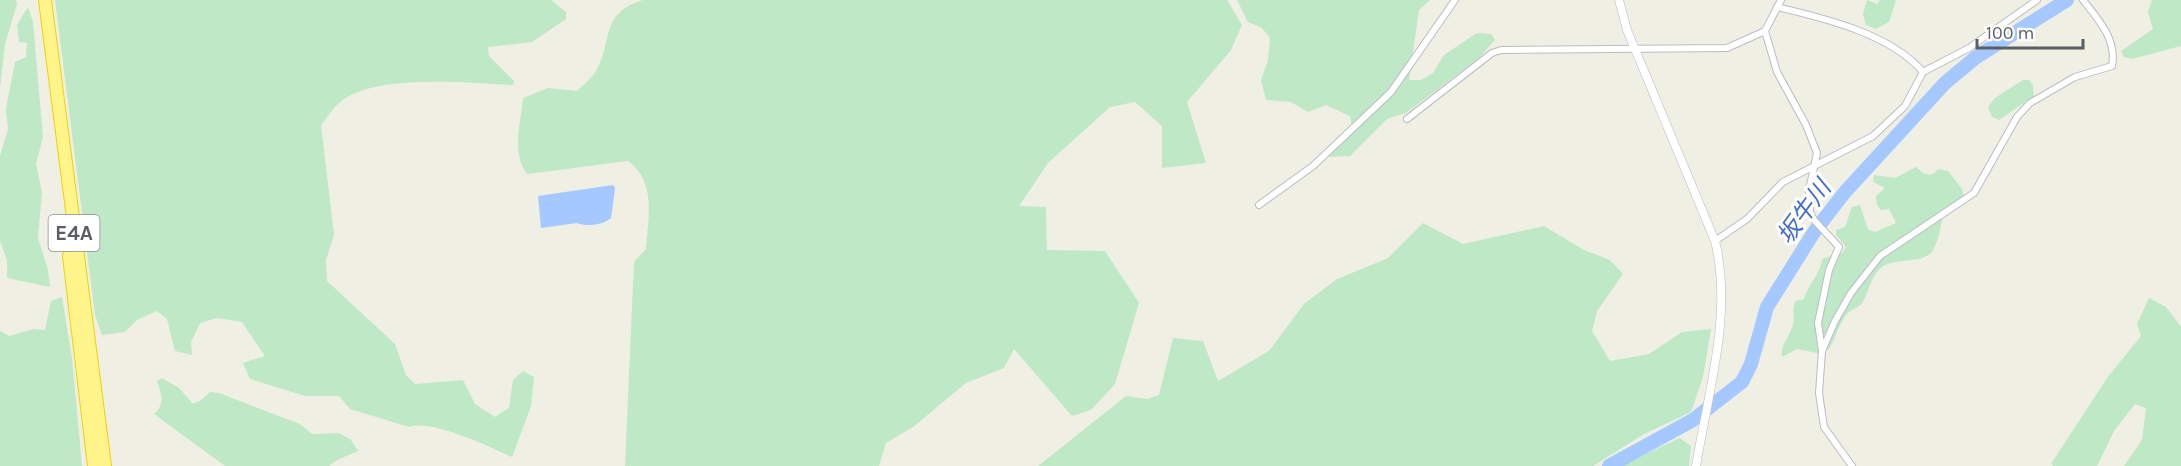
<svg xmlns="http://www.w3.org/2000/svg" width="2181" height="466" font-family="Karla,'Noto Sans JP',sans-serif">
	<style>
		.green { fill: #bfe8c6 }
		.water { fill: #a4c8ff }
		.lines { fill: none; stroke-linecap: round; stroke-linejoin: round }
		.river { stroke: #a4c8ff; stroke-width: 14 }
		.minor-casing { stroke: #bbbcc3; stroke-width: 8 }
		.tertiary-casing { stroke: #bbbcc3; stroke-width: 9 }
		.motorway-casing { stroke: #f3d000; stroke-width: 14 }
		.minor { stroke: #fff; stroke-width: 6 }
		.tertiary { stroke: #fff; stroke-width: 8 }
		.motorway { stroke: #fff58b; stroke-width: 12 }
		.labels { text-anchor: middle; stroke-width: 6; stroke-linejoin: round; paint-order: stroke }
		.shield { fill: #fff; stroke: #8d8e93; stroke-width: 1.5 }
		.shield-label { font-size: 21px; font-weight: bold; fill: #5c5e65 }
		.water-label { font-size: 24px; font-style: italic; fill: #3f6bca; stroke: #fff }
	</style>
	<rect width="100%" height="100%" fill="#efefe4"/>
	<g class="green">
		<polygon points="0,0 16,0 17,4 5,44 0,87"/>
		<path d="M 55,0 L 551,0 L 566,12 L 566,19 L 532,42 L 488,47 L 489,56 L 514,81 L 513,85 C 471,83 371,73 339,103 C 332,109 327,118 321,125 L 334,235 L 326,260 L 327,281 L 395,344 L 406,375 L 415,384 L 463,380 L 475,404 L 495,417 L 509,408 L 513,380 L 523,371 L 534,377 L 531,406 L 512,457 C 488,447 434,419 409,427 L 350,409 L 339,396 L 305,396 L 250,379 L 243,363 L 265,356 L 242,322 L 217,318 L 200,323 L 191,342 L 192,355 L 175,351 L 167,319 L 157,311 L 137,320 L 125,332 L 102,335 L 95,315 Z"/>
		<path d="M 643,0 L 1227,0 L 1242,25 L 1231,50 L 1187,102 L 1206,163 L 1162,168 L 1162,126 L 1135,102 L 1110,107 L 1048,163 L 1019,206 L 1046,207 L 1047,250 L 1105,251 L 1139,303 L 1115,384 L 1091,410 L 1072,416 L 1014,349 L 1004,368 L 966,383 L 913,427 L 886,443 L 879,466 L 625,466 L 634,262 L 646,249 C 648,218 657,182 628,161 L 527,174 C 511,153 521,123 523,98 L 548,88 L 577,91 C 583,85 592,78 596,71 C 613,43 599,13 643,0 Z"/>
		<polygon points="1237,0 1430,0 1419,10 1409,80 1421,80 1433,73 1444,55 1477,33 1491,34 1495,40 1480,57 1406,113 1387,119 1350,156 1328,157 1353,133 1350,116 1326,105 1308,112 1291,102 1266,100 1261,80 1268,60 1270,38 1262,28 1248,22"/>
		<polygon points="1867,0 1877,4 1880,0 1896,0 1889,22 1876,29 1866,25 1863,14"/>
		<polygon points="2152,0 2181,0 2181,46 2132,59 2124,57 2121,51 2153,29 2148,12"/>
		<polygon points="28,7 33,22 43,137 36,164 42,193 38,238 48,270 50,287 7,278 7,260 0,241 0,156 8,129 6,109 15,62 26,57 27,43 19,42 17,25"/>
		<polygon points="2023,80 2029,80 2033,85 2034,96 1999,120 1992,117 1988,107 1995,98"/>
		<path d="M 1916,167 L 1923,173 L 1931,175 L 1939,169 L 1948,171 L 1962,189 L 1964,197 C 1932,217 1947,225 1933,250 C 1924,265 1896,257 1882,267 C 1870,276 1870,291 1862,303 C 1858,308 1851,309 1847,314 C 1838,325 1836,339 1828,350 L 1817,353 L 1797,349 L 1782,357 C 1780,344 1790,337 1793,325 C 1795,316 1791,309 1796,301 L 1804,299 C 1808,285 1821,273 1822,259 L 1842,253 L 1846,247 L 1836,235 L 1836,230 L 1845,227 L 1852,207 L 1860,205 L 1868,229 L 1875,232 L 1896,223 L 1889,209 L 1881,210 L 1877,205 L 1876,196 L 1885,188 L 1873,182 L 1874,175 L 1895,178 Z"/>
		<polygon points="1423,223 1463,244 1544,226 1584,250 1610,260 1623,274 1597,311 1592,331 1610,361 1649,354 1682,332 1711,329 1703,377 1691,412 1644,434 1593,466 1038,466 1126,396 1147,399 1159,395 1173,338 1203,341 1218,381 1269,351 1304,304 1337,279 1388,258"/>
		<polygon points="62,297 72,358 82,466 0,466 0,331 9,336 33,329 45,330 51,301"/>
		<polygon points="2149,298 2166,307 2181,327 2181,466 2124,466 2142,440 2146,408 2135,404 2114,431 2097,466 2053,466 2051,464 2107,378 2141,336 2137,324"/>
		<path d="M 162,378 L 179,388 L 193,404 L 200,401 L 210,392 L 219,393 L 300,424 L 312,434 L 339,433 L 351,440 L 358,451 L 337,460 L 329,466 L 225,466 L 154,414 C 165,404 162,395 157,381 Z"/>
		<polygon points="1680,438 1691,446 1689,466 1620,466"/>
	</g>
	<path class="water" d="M 613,185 L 615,188 L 611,218 C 603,225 587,227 577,223 L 541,228 L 538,196 Z"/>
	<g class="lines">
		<polyline class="river" points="1609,466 1693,420 1742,382 1751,364 1767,307 1814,232 1845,192 1945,83 1975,58 2067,0"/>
		<g class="minor-casing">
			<g id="minor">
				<path d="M 1777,7 C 1824,18 1891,34 1923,72"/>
				<polyline points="1765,31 1777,72 1806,125 1817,153 1809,190 1810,212 1814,220 1839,247 1829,270 1818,323 1822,351"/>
				<polyline points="1407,119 1492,53 1501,50 1727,48 1765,31 1781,0"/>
				<polyline points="1259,205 1313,166 1391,92 1455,0"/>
				<polyline points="1715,241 1747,219 1783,182 1873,136 1905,106 1923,72 1969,48 2037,0"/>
				<path d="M 1852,466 L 1824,427 L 1819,393 L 1822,351 L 1835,321 L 1851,293 L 1880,256 L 1974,193 L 2017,117 L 2030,103 L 2075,77 L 2112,66 C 2117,40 2099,20 2083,0"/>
			</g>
		</g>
		<g class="tertiary-casing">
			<path id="tertiary" d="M 1619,0 L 1627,30 L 1715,241 C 1733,314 1708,393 1696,466"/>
		</g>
		<g class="motorway-casing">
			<g id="motorway">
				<polyline points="45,0 105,466"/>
				<polyline points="69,256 94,466"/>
			</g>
		</g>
		<use href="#minor" class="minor"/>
		<use href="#tertiary" class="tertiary"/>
		<use href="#motorway" class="motorway"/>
	</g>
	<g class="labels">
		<rect class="shield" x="48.5" y="215" width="51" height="36" rx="4.5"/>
		<g class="shield-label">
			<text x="74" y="240">E4A</text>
		</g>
		<g class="water-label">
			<text transform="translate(1804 212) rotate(-54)" y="8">坂牛川</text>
		</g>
	</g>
	<path d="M1977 39v9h106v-9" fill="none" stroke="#5c5e65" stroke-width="3"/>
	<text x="1986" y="39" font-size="18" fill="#5c5e65" stroke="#ffffff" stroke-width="4.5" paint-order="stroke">100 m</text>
</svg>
